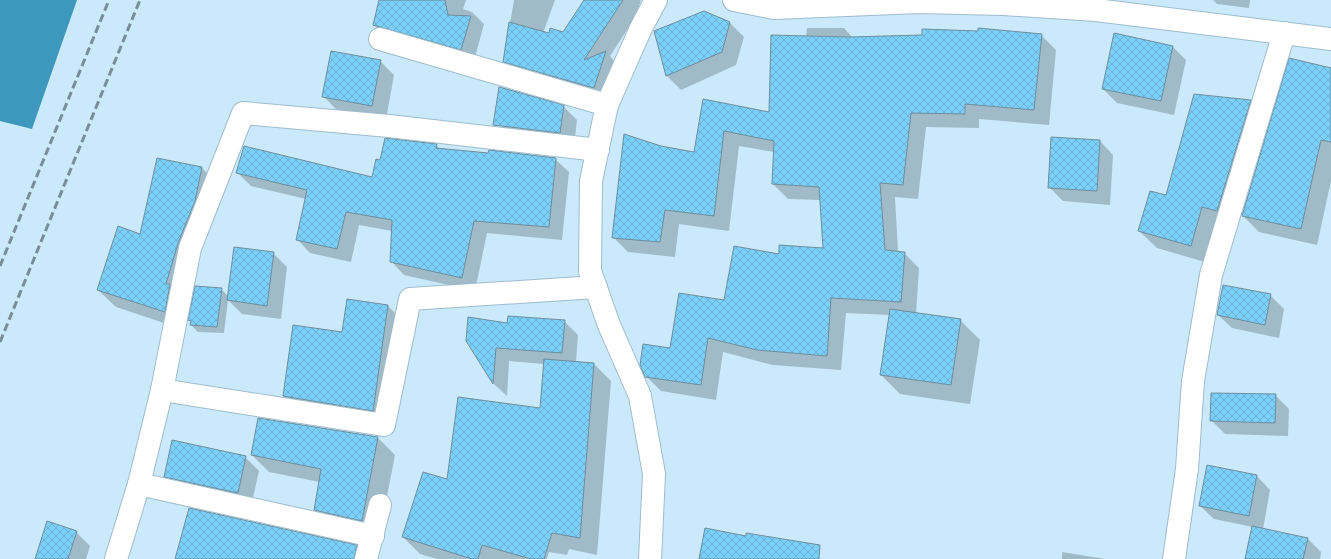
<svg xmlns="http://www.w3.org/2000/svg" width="1331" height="559" font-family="'Noto Serif',serif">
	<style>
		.water { fill: #3e97bd }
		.shadow { fill: #0003 }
		.building { fill: url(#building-cross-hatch); stroke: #6f8d9c }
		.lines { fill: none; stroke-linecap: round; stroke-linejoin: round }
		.minor-casing { stroke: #9ebccc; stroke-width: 24 }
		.minor { stroke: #fff; stroke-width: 22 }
		.rail { stroke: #778d99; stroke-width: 3; stroke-dasharray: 8 4; stroke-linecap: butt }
	</style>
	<defs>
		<pattern id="building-cross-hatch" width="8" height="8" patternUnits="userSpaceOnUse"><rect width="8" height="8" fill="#7ad0f9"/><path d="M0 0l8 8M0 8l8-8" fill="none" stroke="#69b2d5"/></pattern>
	</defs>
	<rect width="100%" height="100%" fill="#cae9fa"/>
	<polygon class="water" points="0,0 77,0 32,129 0,121"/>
	<g class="shadow">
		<polygon points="380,0 466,0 463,9 472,12 484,24 474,61 386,37 374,25"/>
		<polygon points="514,0 555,0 530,69 505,53"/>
		<polygon points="585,0 641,0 636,16 610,56 619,66 608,101 552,85 539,72"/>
		<polygon points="1213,0 1250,0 1249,8 1217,4"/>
		<polygon points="730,23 744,37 736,65 681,90 667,76"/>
		<polygon points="807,28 844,28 853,38 1041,35 1056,50 1049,125 979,119 979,128 926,127 918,199 895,197 898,252 904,253 919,268 916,314 960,320 980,340 970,404 900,394 881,375 890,315 846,313 841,370 773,365 723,352 716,400 661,391 646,376 671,349 780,255 824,249 820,200 788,199 773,184 774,152 739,146 729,231 679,224 675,257 628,252 613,237 661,146 695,153 704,100 770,113 806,37"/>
		<polygon points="1172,46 1186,60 1174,115 1117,103 1103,89"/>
		<polygon points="380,61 394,75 386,119 337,110 323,96"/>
		<polygon points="1331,69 1331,181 1317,245 1259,232 1243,216"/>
		<polygon points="524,95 563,106 577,120 574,146 517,140 503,126"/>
		<polygon points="1250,101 1268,118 1208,263 1157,248 1139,231"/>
		<polygon points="1100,141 1113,155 1110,205 1063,201 1049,187"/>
		<polygon points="436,145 441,150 555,159 569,172 562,240 487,233 475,291 404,275 391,261 392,231 359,225 351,262 310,253 297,239 306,199 251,186 237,172 373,179 381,161"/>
		<polygon points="202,168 219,185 195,261 182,329 116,307 98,290 141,235"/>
		<polygon points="273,253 287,267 281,319 242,314 228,300 224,333 198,332 191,325 190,320 221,289 228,296"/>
		<polygon points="1270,295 1284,309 1279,338 1232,328 1218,315"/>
		<polygon points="388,306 407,325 392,429 303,415 284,396 343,333"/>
		<polygon points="564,321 578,335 576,362 594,364 611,381 597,555 569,549 567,555 549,552 547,559 437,559 420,554 403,537 447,480 541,410 544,364 509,361 507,396 494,384 467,341 507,324"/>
		<polygon points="1275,395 1289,409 1288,436 1225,434 1211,420"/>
		<polygon points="378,438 395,455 379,537 332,527 315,510 320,482 269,472 252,455"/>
		<polygon points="245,457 259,471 251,506 179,490 165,476"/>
		<polygon points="1257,476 1270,490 1263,529 1307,538 1321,552 1320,559 1246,559 1253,527 1214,519 1200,506"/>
		<polygon points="76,532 90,546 86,559 36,559"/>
		<polygon points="356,546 369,559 176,559"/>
		<polygon points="1062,552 1105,559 1062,559"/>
	</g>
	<g class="building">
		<polygon points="379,0 445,0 448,15 471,16 461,50 373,25"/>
		<polygon points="584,0 623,0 584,60 606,51 594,88 503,62 509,22 549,33 550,28 563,32"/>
		<polygon points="704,11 730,22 722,52 666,76 654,31"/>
		<polygon points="978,28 1042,34 1034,110 965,104 965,114 911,113 903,185 880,183 885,250 905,252 901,302 831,298 827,356 757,350 708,338 701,385 645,377 640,365 643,344 670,348 679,293 724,300 734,246 779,254 779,245 823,248 819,187 772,184 774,141 724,131 714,216 665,210 660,242 612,238 624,134 661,146 694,152 703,99 769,112 771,35 849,37 922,35 922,29 978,31"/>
		<polygon points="1114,33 1173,46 1161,101 1102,89"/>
		<polygon points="331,51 381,60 372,106 322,97"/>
		<polygon points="1289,58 1331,68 1331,142 1321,140 1301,229 1242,216"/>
		<polygon points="499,87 564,105 560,133 493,125"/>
		<polygon points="1194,94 1251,100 1217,211 1202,207 1191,246 1138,231 1150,191 1166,195"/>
		<polygon points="1051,137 1100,140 1097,191 1048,188"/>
		<polygon points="385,138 437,144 436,148 488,153 489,150 556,158 549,227 474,221 462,278 390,262 392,220 346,212 337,249 296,240 307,190 236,173 244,146 372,177 376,159 380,160"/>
		<polygon points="157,158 202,167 195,201 178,243 166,284 170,284 165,312 97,290 118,226 140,234"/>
		<polygon points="234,247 274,252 267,306 227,300"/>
		<polygon points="1223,285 1271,294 1265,325 1217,315"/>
		<polygon points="195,286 222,288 217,327 190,325 191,321 188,320"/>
		<polygon points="347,299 388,305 373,411 283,396 293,325 342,332"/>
		<polygon points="890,309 961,319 951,385 880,375"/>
		<polygon points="508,316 565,320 562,353 496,348 493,384 466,341 468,317 507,323"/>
		<polygon points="544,359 594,363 580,538 552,533 544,559 531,559 482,545 478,559 472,559 402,537 423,472 447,479 458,397 540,408"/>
		<polygon points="1211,393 1276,394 1275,423 1210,421"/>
		<polygon points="258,418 378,437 362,521 314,510 321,469 251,455"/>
		<polygon points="172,440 246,456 238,493 164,477"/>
		<polygon points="1207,465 1257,475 1249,516 1199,506"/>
		<polygon points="189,508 357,545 354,559 175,559"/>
		<polygon points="47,521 77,531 68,559 35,559"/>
		<polygon points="1252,526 1308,538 1303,559 1245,559"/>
		<polygon points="705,528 746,536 746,533 820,545 819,559 699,559"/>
	</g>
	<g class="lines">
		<g class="minor-casing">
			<g id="minor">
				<polyline points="734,0 774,8 919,2 1003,4 1096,10 1331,39"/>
				<polyline points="380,39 607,105"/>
				<polyline points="162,390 384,425 410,299 596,287"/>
				<polyline points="139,484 373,536"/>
				<polyline points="116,559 139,484 162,390 190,248 243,113 389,126 598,150"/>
				<polyline points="366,559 380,505"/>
				<polyline points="650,559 654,474 640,396 609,325 590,271 591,181 607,105 641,28 656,0"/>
				<polyline points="1174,559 1187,469 1193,381 1211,275 1284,33"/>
			</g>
		</g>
		<use href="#minor" class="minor"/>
		<g class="rail">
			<polyline points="0,266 109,0"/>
			<polyline points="0,342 140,0"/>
		</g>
	</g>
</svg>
